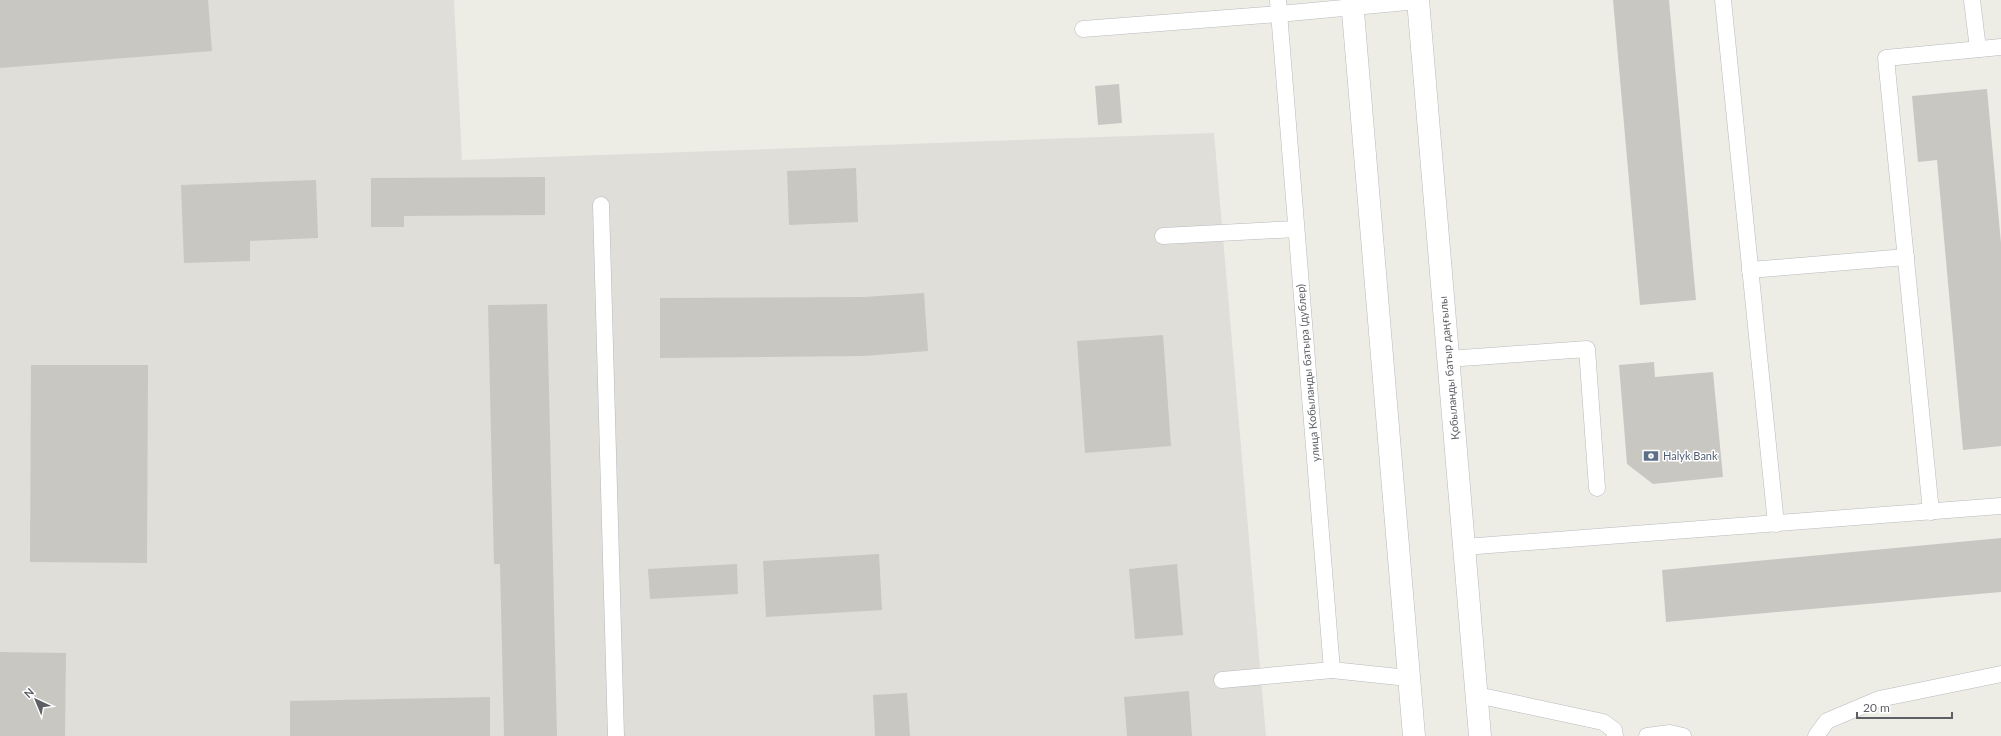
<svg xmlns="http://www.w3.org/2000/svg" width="2001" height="736" font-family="Lato,sans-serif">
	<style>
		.industrial { fill: #dfded9 }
		.building { fill: #c9c7c2 }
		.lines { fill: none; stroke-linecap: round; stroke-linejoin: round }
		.service-casing { stroke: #b7b9bd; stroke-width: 17 }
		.tertiary-casing { stroke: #b7b9bd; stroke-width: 23 }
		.service { stroke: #fff; stroke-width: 16 }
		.tertiary { stroke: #fff; stroke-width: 22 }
		.labels { text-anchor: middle; stroke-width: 3; stroke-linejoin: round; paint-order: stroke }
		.street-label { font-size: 11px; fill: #5d5f64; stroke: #fff }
		.service-label { font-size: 11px; fill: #4e5e75; stroke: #fff; text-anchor: start }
	</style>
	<rect width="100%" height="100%" fill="#eeede5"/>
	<polygon class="industrial" points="0,0 454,0 462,160 1214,133 1266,736 0,736"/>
	<g class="building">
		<polygon points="0,0 208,0 212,51 0,68"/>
		<polygon points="1613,0 1669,0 1696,300 1640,305"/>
		<polygon points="1119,84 1122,123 1098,125 1095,86"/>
		<polygon points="1987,89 2001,243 2001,446 1963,450 1937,160 1918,162 1912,96"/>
		<polygon points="856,168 858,222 789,225 787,171"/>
		<polygon points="545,177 545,215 404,216 404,227 371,227 371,178"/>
		<polygon points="316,180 318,238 250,241 250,261 184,263 181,185"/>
		<polygon points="924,293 928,351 864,356 660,358 660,298 864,297"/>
		<polygon points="547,304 557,736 504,736 500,564 494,564 488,305"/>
		<polygon points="1163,335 1171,446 1085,453 1077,341"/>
		<polygon points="1654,362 1655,377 1713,372 1723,477 1653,484 1627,464 1619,365"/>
		<polygon points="31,365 148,365 147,563 30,562"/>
		<polygon points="2001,538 2001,592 1666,622 1662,570"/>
		<polygon points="879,554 882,610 766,617 763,561"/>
		<polygon points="737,564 738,594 650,599 648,569"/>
		<polygon points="1177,564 1183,635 1135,639 1129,569"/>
		<polygon points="0,652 66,653 65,736 0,736"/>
		<polygon points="1189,691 1192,736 1127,736 1124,697"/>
		<polygon points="907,693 910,736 875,736 873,695"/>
		<polygon points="490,697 490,736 290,736 290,701"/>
	</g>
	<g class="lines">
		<g class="service-casing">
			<g id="service">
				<polyline points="1278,0 1332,670 1408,678"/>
				<polyline points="1723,0 1776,524"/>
				<polyline points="1972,0 1978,49"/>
				<polyline points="1083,29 1279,14 1418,1"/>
				<polyline points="601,205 616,736"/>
				<polyline points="1163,236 1296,229"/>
				<polyline points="1750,270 1906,257"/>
				<polyline points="1448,359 1587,349 1597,488"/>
				<polyline points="1931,512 1886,58 2001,47"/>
				<polyline points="1464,547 2001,506"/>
				<polyline points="1222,680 1332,670"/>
				<polyline points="1477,695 1603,722 1614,730 1615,736"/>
				<polyline points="1647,736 1670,733 1683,736"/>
				<polyline points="1816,736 1827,721 1879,699 2001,674"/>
			</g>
		</g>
		<g class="tertiary-casing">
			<g id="tertiary">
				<polyline points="1352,0 1414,736"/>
				<polyline points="1418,0 1480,736"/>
			</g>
		</g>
		<use href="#service" class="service"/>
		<use href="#tertiary" class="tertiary"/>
	</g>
	<defs>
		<g id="bank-bare" transform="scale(1.2)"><path d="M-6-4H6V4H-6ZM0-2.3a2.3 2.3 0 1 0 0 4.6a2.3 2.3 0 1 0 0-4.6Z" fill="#5c6f8a" stroke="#fff" stroke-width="2.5" paint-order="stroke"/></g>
	</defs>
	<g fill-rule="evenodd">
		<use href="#bank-bare" x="1651" y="456"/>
	</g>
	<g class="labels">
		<g class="street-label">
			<text transform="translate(1449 368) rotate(-95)" y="4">Қобыланды батыр даңғылы</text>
			<text transform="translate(1308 373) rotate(-95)" y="4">улица Кобыланды батыра (дублер)</text>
		</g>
		<g class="service-label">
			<text x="1663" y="460">Halyk Bank</text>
		</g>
	</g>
	<g transform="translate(36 700) rotate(316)" stroke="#ffffff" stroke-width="3" paint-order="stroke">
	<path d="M0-3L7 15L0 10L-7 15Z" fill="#5d5f64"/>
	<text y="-6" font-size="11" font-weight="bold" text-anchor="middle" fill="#5d5f64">N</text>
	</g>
	<path d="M1857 712v6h95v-6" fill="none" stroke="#5d5f64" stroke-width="2"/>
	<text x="1863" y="712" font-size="12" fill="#5d5f64" stroke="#ffffff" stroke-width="3" paint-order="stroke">20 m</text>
</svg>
